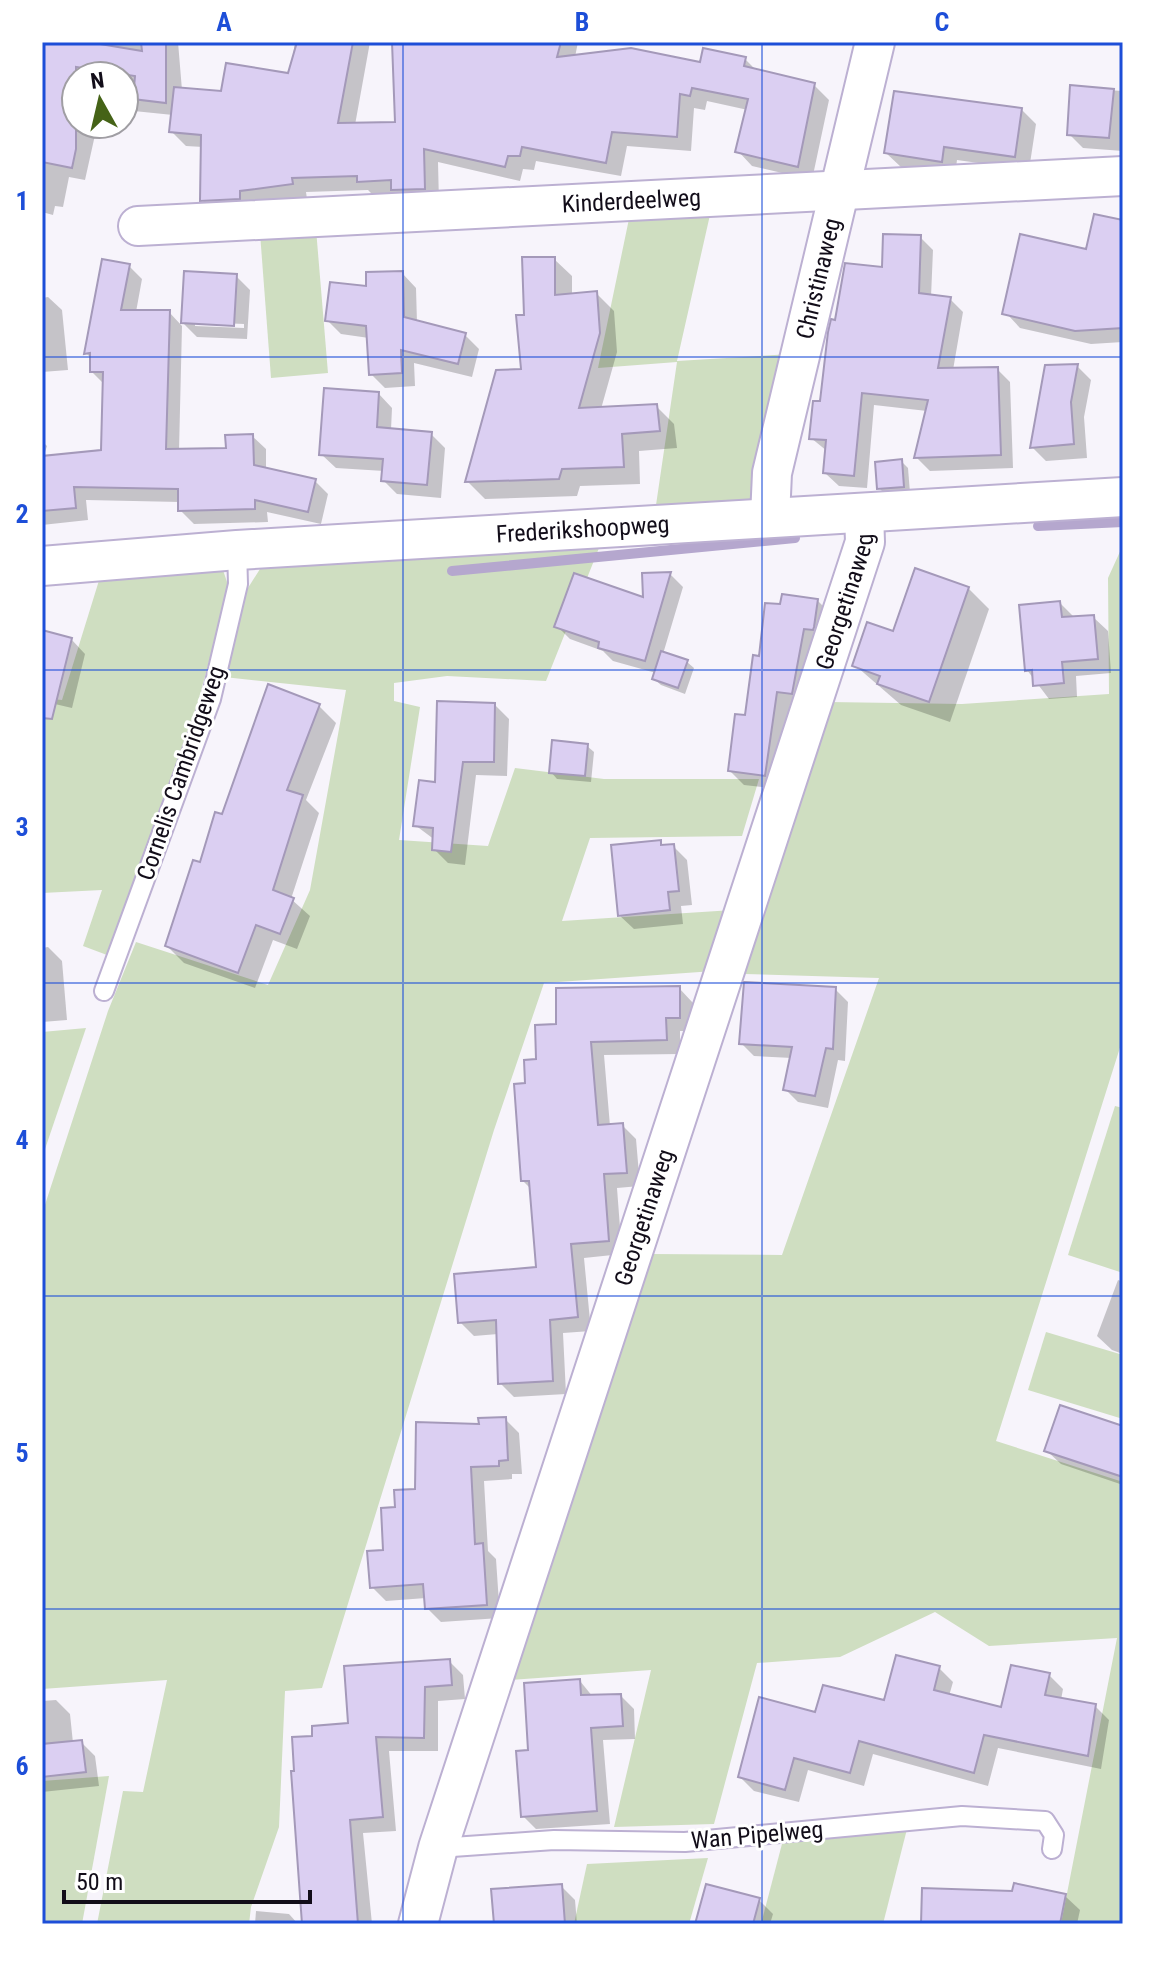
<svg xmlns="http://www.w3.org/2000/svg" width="1165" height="1966" font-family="'Roboto Condensed',sans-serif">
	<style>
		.green { fill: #cfdec1 }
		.shadow { fill: #0003; fill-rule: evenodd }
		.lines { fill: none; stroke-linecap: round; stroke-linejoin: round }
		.stream { stroke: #b5a7ce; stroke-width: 10 }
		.building { fill: #dbcff2; stroke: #a499b9; stroke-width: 2 }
		.service-casing { stroke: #bcb0d2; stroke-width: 22 }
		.minor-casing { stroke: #bcb0d2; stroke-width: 42 }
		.service { stroke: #fff; stroke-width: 18 }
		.minor { stroke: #fff; stroke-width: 38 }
		.grid { fill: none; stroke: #1d4ed8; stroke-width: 2; stroke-opacity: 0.55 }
		.labels { text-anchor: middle; stroke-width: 6; stroke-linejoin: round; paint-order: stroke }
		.street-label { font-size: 24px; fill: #120d19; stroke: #fff }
		.neatline { fill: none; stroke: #1d4ed8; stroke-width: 3 }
		.grid-label { font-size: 26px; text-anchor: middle; font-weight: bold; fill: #1d4ed8 }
	</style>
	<rect width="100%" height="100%" fill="#f7f4fb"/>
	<g class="green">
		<polygon points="712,206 677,361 791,354 754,504 655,512 677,362 598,368 630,214"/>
		<polygon points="316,229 328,373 271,378 260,233"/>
		<polygon points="601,543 546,681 447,676 394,683 394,701 420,707 399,840 488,846 515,768 604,779 759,779 742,836 590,838 562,921 733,910 714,971 544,983 494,1130 322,1688 285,1691 279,1827 251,1907 249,1924 97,1924 123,1791 143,1792 167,1680 42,1689 42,1214 108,1011 136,942 268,985 310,890 346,690 224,677 246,591 260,569 274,565"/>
		<polygon points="1123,545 1123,1038 996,1441 1123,1482 1123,1924 1061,1924 1117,1638 989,1646 935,1612 840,1657 757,1663 714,1824 614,1827 651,1670 510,1680 557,1550 650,1254 782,1255 879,978 745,974 829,702 962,704 1109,694 1108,578"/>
		<polygon points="223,570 229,588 195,713 107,955 83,946 102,890 42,893 42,698 62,700 101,574"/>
		<polygon points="86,1028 42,1158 42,1032"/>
		<polygon points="1115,1106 1123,1108 1123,1273 1068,1255"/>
		<polygon points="1046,1332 1123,1355 1123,1419 1028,1390"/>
		<polygon points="109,1776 82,1924 42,1924 42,1781"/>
		<polygon points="907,1829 883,1924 761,1924 783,1840"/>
		<polygon points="708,1858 689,1924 574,1924 587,1864"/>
	</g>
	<g class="shadow">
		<polygon points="42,42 178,42 182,90 222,93 290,75 295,42 370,42 355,125 397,124 394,42 578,42 575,57 701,65 745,59 757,71 814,85 829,100 812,180 752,166 738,151 748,110 707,101 705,110 694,108 691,151 627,146 621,176 536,161 534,170 523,169 520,181 438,162 439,203 374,196 368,190 306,192 307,199 217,215 202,200 203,147 186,146 171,131 173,115 124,110 124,76 76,76 76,124 121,126 97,126 85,180 69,177 63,207 55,206 53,215 42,212"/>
		<polygon points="1072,88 1123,91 1123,151 1083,148 1069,134"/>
		<polygon points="1021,109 1036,124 1029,170 957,160 955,175 901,167 886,153"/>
		<polygon points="1123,222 1123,342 1091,344 1020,328 1007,314"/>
		<polygon points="920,237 933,250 931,297 950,299 963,312 953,370 997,369 1010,382 1013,468 930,471 917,458 927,411 874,405 867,488 839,486 825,473 827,451 811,438 837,322 884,269"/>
		<polygon points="554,259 572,276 572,296 596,293 614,311 617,352 601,409 656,406 674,424 677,448 639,451 640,484 580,486 577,496 485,499 468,482 524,371 526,316"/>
		<polygon points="129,266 142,279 136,312 169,312 182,326 179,451 228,450 252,436 266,449 266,470 315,481 328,494 321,524 267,512 268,522 194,524 180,510 180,502 86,500 88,520 42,525 42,441 47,446 43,458 103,452 105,385 92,372 92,359 86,353"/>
		<polygon points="402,273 416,288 417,323 465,335 479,349 472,377 414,363 415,386 385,388 371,374 369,338 341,334 327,320 368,288"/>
		<path d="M 236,276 L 250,290 L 247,339 L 197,337 L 183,323 ZM 195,322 L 244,324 L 244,328 L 195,326 Z"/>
		<polygon points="48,297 62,310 68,370 42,372 42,298"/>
		<polygon points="1077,366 1091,380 1084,417 1087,458 1046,461 1032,447"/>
		<polygon points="378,393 392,408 391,430 431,434 445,448 441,498 397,494 383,480 384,471 336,468 321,454"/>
		<polygon points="901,461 908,468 910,493 886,495 879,488"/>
		<polygon points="670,574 683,587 663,654 687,662 694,668 685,694 661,685 654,679 656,673 613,661 603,651 570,639 557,626 645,600"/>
		<polygon points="968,588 989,609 950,722 901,705 857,667 895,634"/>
		<polygon points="817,600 831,614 806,707 790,705 779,789 744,785 730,771 761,658 782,607"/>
		<polygon points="1060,603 1075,618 1093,617 1108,631 1111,673 1076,676 1077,697 1049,699 1027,670"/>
		<polygon points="42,633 71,639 85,654 72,708 42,701"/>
		<polygon points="495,705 509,719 507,776 476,775 465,865 448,863 434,849 435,840 415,825 437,784"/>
		<polygon points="319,706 336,723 306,800 319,813 291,899 310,916 297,949 273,940 255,988 184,963 167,946 223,816"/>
		<polygon points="587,746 594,752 591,782 557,779 551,772"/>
		<polygon points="660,843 665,847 673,846 687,860 692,905 681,906 683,924 634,929 619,915"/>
		<polygon points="48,947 62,961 67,1020 42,1022 42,948"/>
		<polygon points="679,988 693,1003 693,1031 680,1031 680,1054 604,1055 610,1126 622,1125 636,1139 640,1186 617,1188 622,1254 584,1258 591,1331 563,1333 566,1394 514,1397 500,1383 498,1334 474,1336 460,1322 538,1269 532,1190 523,1181 527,1085 558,1026"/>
		<polygon points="835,989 848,1002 845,1061 838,1060 828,1108 798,1102 785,1089 792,1058 754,1056 741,1043"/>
		<polygon points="1118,1280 1123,1282 1123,1354 1112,1350 1097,1336"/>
		<polygon points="505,1419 519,1433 522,1474 512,1474 512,1479 484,1481 488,1551 496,1559 500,1618 441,1622 427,1608 426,1598 386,1601 372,1587 397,1509 481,1426"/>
		<polygon points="1123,1428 1123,1485 1061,1464 1046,1450"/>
		<polygon points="449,1661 463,1675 465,1699 438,1701 438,1751 389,1751 396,1831 363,1833 372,1924 304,1924 296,1772 314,1738 350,1725"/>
		<polygon points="939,1668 953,1682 949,1696 1003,1709 1049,1675 1063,1689 1061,1700 1095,1706 1109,1720 1101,1769 998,1748 988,1786 873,1754 864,1786 808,1770 799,1802 754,1791 740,1777 817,1715 885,1703"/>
		<polygon points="580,1681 593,1697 621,1696 634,1709 635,1739 603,1740 610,1824 536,1829 523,1816 530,1752"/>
		<polygon points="56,1700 70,1714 73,1743 81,1742 95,1756 99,1786 42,1792 42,1701"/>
		<polygon points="561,1886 575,1900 577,1924 496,1924"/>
		<polygon points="1065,1896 1080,1910 1077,1924 923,1924"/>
		<polygon points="759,1900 773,1914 770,1924 697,1924"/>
		<polygon points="256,1911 289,1914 298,1924 255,1924"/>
	</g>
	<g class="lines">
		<g class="stream">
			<polyline points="1038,526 1123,522"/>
			<polyline points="452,571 795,538"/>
		</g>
	</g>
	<g class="building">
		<polygon points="42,42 88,42 142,51 141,42 166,42 166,103 133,99 135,76 76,67 76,149 72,168 42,162"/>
		<polygon points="297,42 353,42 338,123 395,122 392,42 561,42 557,57 631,48 700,62 703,48 746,57 744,66 815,83 798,167 735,152 748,99 692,88 690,96 680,94 677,137 612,132 606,163 522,147 520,156 508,156 505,167 424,149 425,189 391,190 391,180 357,182 357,176 292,178 293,184 240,191 240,199 200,201 201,135 169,132 174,87 221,91 226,63 288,73"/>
		<polygon points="1070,85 1114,89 1109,138 1067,135"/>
		<polygon points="894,91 1022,108 1015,157 944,147 942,162 884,153"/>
		<polygon points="1094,214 1123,220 1123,328 1075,331 1002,314 1020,234 1086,249"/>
		<polygon points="883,234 921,235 919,293 951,297 938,368 998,367 1001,455 914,458 928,400 862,393 854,476 823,473 826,440 809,439 813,401 820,401 828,332 831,319 835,320 845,263 882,267"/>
		<polygon points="522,257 555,257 555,295 597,291 600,333 579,408 657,404 660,431 622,434 624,467 562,469 559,479 465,482 496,370 521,369 516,315 524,315"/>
		<polygon points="102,259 130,264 121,310 170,310 166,449 226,448 225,435 253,434 254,465 316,479 308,512 255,500 255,509 178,511 178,489 74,487 76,508 42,511 42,456 101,450 103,372 90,372 90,353 84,354"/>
		<polygon points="184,271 237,274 234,326 181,323"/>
		<polygon points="403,271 404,317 466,333 458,364 401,350 402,373 369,375 366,326 325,321 330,282 366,286 366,272"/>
		<polygon points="1078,364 1071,402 1074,444 1030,448 1045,365"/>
		<polygon points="324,388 379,392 377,427 432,432 427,485 381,481 383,459 319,455"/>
		<polygon points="902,459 904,487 877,489 875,462"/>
		<polygon points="915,568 969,587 929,702 877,684 880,676 852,666 867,622 893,631"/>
		<polygon points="671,572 645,661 598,648 599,642 554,627 574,573 643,597 642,573"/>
		<polygon points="782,594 818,599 814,627 813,630 804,629 792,694 777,692 765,776 728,771 735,714 745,715 753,655 759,656 765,603 780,604"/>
		<polygon points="1060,601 1062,617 1094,615 1098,659 1062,662 1064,683 1033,686 1032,670 1025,671 1019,605"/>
		<polygon points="42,630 72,638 52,719 42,718"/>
		<polygon points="661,651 688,660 678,688 652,679"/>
		<polygon points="268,684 320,704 287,790 303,795 273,890 294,898 280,934 256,925 238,973 165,946 193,860 200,862 215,812 222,814"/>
		<polygon points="437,701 495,703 494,762 463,762 451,852 432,850 433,828 413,826 419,780 435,782"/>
		<polygon points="552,740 588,744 585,776 549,773"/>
		<polygon points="661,840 661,845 674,844 679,891 668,892 670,910 618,916 611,845"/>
		<polygon points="744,982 836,987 833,1049 826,1048 815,1096 783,1090 792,1047 739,1044"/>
		<polygon points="680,986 680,1018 666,1018 667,1040 591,1042 598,1125 623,1123 627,1173 604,1174 609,1241 571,1244 578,1317 550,1320 553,1381 498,1384 496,1320 458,1323 454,1274 536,1267 529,1181 521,1181 514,1084 525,1083 524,1060 536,1059 535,1025 556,1024 556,988"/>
		<polygon points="1060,1405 1123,1426 1123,1477 1044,1451"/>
		<polygon points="506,1417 508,1460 499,1461 499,1466 471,1467 475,1544 483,1543 487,1605 425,1609 423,1584 370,1588 367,1551 383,1550 381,1508 395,1507 394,1490 415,1489 416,1422 479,1424 478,1418"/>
		<polygon points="896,1655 940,1666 934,1690 1001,1707 1011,1665 1050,1673 1045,1695 1096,1704 1088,1756 984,1735 974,1773 859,1741 850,1773 794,1758 785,1790 738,1777 759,1697 815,1712 823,1685 884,1700"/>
		<polygon points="450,1659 452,1685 425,1687 424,1738 376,1737 383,1817 350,1820 358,1924 302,1924 291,1771 294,1771 292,1737 312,1736 312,1726 348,1723 344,1666"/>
		<polygon points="580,1679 581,1695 621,1694 623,1726 591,1728 597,1811 521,1817 516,1751 528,1750 524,1683"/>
		<polygon points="82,1740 86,1772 42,1777 42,1744"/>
		<polygon points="1014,1883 1066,1894 1060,1924 921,1924 922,1888 1012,1891"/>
		<polygon points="562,1884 565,1924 494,1924 491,1889"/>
		<polygon points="706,1884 760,1898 753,1924 695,1924"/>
	</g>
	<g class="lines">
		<g class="service-casing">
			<g id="service">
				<polyline points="104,991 211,699 238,584 237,550"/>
				<polyline points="438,1848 554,1840 685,1842 962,1816 1045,1821 1054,1835 1052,1849"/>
			</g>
		</g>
		<g class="minor-casing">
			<g id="minor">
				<path id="s1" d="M 138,226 L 1123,176"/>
				<path id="s2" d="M 770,517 L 772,473 L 875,42"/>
				<path id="s3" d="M 42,566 L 237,550 L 1123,497"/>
				<path id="s4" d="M 418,1924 L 438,1848 L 865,542 L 864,513"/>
			</g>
		</g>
		<use href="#service" class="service"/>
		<use href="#minor" class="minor"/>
	</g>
	<path class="grid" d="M 403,42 L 403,1924M 762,42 L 762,1924M 42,357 L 1123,357M 42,670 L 1123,670M 42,983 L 1123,983M 42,1296 L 1123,1296M 42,1609 L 1123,1609"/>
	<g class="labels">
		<g class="street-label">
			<text dy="8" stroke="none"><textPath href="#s1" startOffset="494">Kinderdeelweg</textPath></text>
			<text dy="8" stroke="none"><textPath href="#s2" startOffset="244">Christinaweg</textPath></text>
			<text dy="8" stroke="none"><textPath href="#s3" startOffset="542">Frederikshoopweg</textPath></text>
			<text dy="8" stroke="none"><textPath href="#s4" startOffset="1390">Georgetinaweg</textPath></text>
			<text transform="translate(181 773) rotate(-71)" y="8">Cornelis Cambridgeweg</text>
			<text dy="8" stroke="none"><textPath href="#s4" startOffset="742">Georgetinaweg</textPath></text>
			<text transform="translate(757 1835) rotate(-5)" y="8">Wan Pipelweg</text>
		</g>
	</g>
	<rect width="1165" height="1966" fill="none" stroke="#ffffff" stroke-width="88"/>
	<g transform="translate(100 100) rotate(352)"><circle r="38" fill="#ffffff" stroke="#a09ea3" stroke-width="2"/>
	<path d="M0-6L14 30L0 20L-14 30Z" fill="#456317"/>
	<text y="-12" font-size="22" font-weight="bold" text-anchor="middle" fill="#120d19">N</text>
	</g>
	<path d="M64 1890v12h246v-12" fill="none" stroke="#120d19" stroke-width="4"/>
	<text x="76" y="1890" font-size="24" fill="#120d19" stroke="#ffffff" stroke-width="6" paint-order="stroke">50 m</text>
	<rect x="44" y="44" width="1077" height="1878" class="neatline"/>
	<g class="grid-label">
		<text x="224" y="31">A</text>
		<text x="582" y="31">B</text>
		<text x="942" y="31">C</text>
		<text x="22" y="210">1</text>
		<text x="22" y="523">2</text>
		<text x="22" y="836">3</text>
		<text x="22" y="1149">4</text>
		<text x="22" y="1462">5</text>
		<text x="22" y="1775">6</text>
	</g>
</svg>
